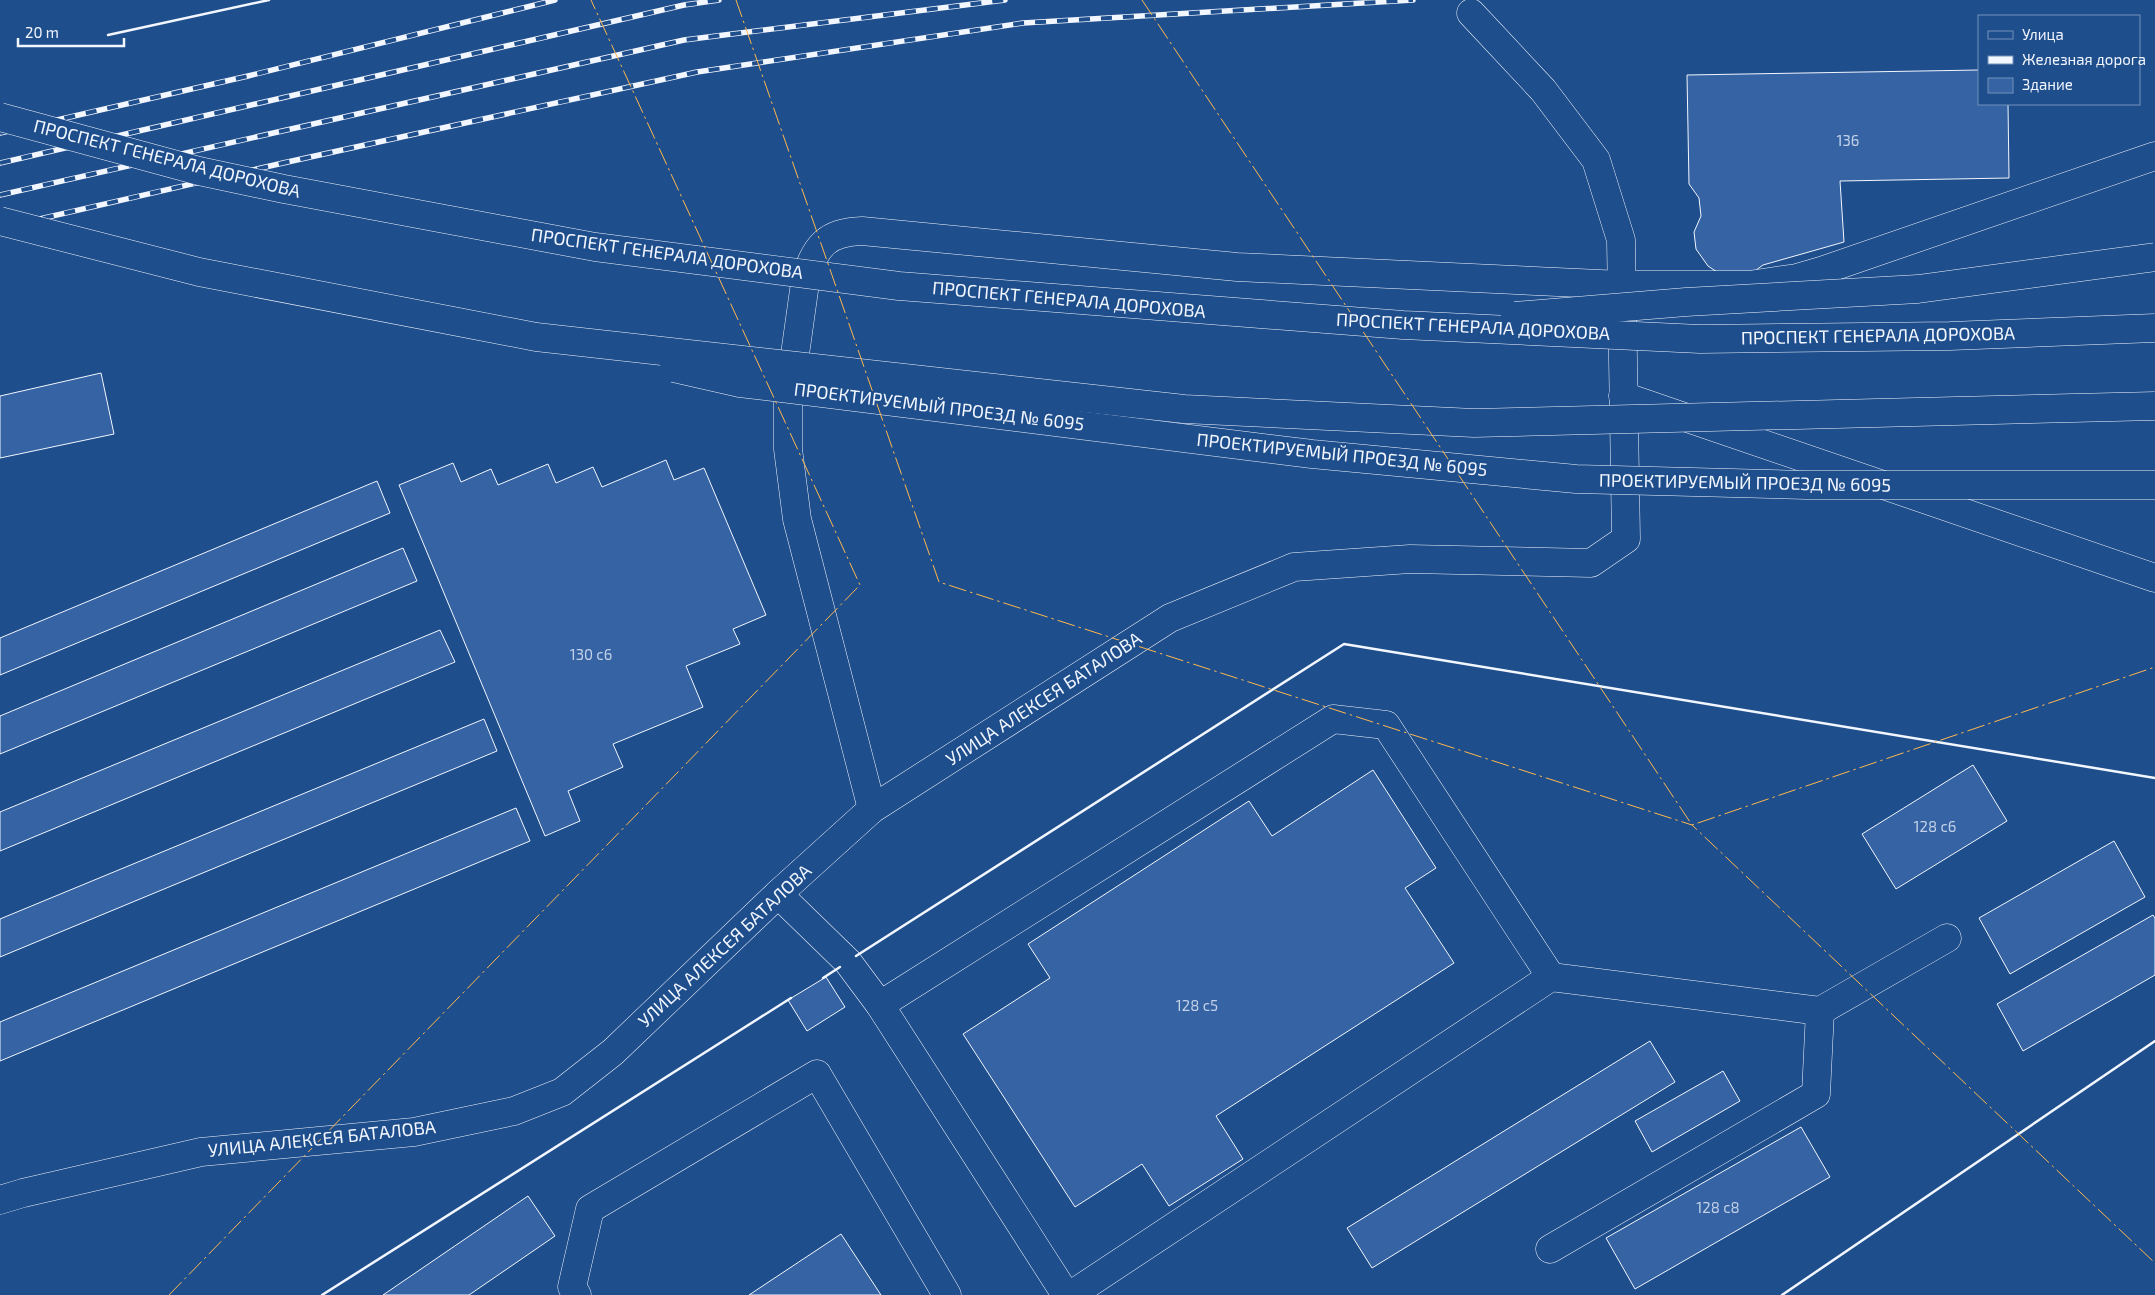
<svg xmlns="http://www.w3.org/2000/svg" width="2155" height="1295" font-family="'Exo 2',sans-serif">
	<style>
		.building { fill: #3563a3; stroke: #f2f6ff }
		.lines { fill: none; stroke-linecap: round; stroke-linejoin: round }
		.minor-casing { stroke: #f2f6ff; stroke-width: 29 }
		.minor { stroke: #1f4e8c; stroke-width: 28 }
		.rail-casing { stroke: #f2f6ff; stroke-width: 5.5 }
		.rail { stroke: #1f4e8c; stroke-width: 4; stroke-dasharray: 11; stroke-linecap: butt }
		.major-bridge-casing { stroke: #f2f6ff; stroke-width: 29; stroke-linecap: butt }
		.major-bridge { stroke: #1f4e8c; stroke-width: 28 }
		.wall { stroke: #f2f6ff; stroke-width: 2.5 }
		.power { stroke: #ffb74d; stroke-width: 1; stroke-dasharray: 18 4 2.5 4; stroke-linecap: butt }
		.labels { text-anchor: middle; stroke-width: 4; stroke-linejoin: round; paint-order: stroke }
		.number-label { font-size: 15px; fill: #c3d1e8 }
		.street-label { font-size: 18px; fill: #f2f6ff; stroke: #1f4e8c }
	</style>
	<rect width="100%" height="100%" fill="#1f4e8c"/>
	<g class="building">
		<polygon points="1979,70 1979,104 2008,104 2009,178 1840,181 1844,242 1763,265 1748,276 1726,278 1708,266 1696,249 1694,232 1701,216 1699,198 1689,184 1687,75"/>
		<polygon points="101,373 114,434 0,458 0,396"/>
		<polygon points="666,460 674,480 704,468 766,615 733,629 740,644 686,666 703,707 613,744 623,767 568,791 580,821 545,836 399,485 453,463 461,482 491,469 498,485 548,464 556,483 593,467 602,487"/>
		<polygon points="377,481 390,513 0,675 0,638"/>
		<polygon points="403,548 417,581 0,754 0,716"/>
		<polygon points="440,630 455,662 0,851 0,812"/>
		<polygon points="484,719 497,751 0,957 0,919"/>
		<polygon points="1973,765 2007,821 1896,889 1862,834"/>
		<polygon points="1373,770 1436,868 1405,888 1454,963 1216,1116 1243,1159 1169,1206 1142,1164 1075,1207 963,1034 1050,978 1028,944 1249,801 1272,836"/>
		<polygon points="516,808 530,841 0,1061 0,1022"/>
		<polygon points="2114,841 2145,897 2010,974 1979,918"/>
		<polygon points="2153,915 2155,918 2155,975 2023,1051 1997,1004"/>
		<polygon points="826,977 845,1007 807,1031 788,1000"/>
		<polygon points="1650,1041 1675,1082 1372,1268 1347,1228"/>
		<polygon points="1723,1071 1740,1101 1652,1152 1635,1121"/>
		<polygon points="1801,1127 1830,1177 1635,1289 1606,1238"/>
		<polygon points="528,1196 555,1236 469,1295 383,1295"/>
		<polygon points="841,1234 881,1295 749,1295"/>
	</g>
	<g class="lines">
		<g class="minor-casing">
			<g id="minor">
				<polyline points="1623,396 2155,578"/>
				<path d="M 872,809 L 797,519 L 788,449 L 788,404 L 806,276 C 816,245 828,232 862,231 L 1237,267 L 1622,285 L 1749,285 L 1797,278 L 1821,271 L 2155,156"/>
				<polyline points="778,894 848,962 880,1005 1066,1295"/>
				<polyline points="880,1005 1333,719 1386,725 1551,977 1820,1011 1947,938"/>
				<polyline points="0,1200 23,1193 201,1152 414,1132 514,1111 562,1092 613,1052 778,894 872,809 1170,618 1294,567 1410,559 1591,563 1626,539 1621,240 1596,160 1543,90 1471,13"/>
				<polyline points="1550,1249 1816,1094 1820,1011"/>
				<polyline points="577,1295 572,1287 590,1209 817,1074 947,1295"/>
				<polyline points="1071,1295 1551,977"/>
			</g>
		</g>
		<use href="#minor" class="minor"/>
		<g class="rail-casing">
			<g id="rail">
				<polyline points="0,133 248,76 555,0"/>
				<polyline points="0,163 684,5 719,0"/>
				<polyline points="0,195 684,40 1005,0"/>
				<polyline points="0,228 283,163 697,72 1023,23 1413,0"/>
			</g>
		</g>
		<use href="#rail" class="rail"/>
		<g class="major-bridge-casing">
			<g id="major-bridge">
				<polyline points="0,117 199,171 284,189 595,247 899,286 1403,325 1700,339 1950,336 2155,328"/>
				<polyline points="0,221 199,272 536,337 1184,409 1474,423 2155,406"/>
				<polyline points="1515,316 1686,302 1918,289 2155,257"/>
				<polyline points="674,368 740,383 1312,454 1576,479 1806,485 2155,485"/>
			</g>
		</g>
		<use href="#major-bridge" class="major-bridge"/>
		<g class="wall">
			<polyline points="108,35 269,0"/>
			<polyline points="856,956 1344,644 2155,778"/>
			<polyline points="823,978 840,967"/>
			<polyline points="322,1295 791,998"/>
			<polyline points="1782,1295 2155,1041"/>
		</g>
		<g class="power">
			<polyline points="736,0 939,582 1692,825 2155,1263"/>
			<polyline points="1142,0 1692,825 2155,667"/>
			<polyline points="169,1295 860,585 591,0"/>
		</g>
	</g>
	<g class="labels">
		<g class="number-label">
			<text x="1848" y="146">136</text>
			<text x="591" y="660">130 с6</text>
			<text x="1935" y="832">128 с6</text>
			<text x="1197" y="1011">128 с5</text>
			<text x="1718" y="1213">128 с8</text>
		</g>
		<g class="street-label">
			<text transform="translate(167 159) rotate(14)" y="6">ПРОСПЕКТ ГЕНЕРАЛА ДОРОХОВА</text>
			<text transform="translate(667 254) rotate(8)" y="6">ПРОСПЕКТ ГЕНЕРАЛА ДОРОХОВА</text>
			<text transform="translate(1069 300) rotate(5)" y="6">ПРОСПЕКТ ГЕНЕРАЛА ДОРОХОВА</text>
			<text transform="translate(1473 327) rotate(3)" y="6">ПРОСПЕКТ ГЕНЕРАЛА ДОРОХОВА</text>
			<text transform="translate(1878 336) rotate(-1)" y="6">ПРОСПЕКТ ГЕНЕРАЛА ДОРОХОВА</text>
			<text transform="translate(939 407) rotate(7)" y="6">ПРОЕКТИРУЕМЫЙ ПРОЕЗД № 6095</text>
			<text transform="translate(1342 455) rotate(6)" y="6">ПРОЕКТИРУЕМЫЙ ПРОЕЗД № 6095</text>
			<text transform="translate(1745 483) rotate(1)" y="6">ПРОЕКТИРУЕМЫЙ ПРОЕЗД № 6095</text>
			<text transform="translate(1044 699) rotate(-33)" y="6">УЛИЦА АЛЕКСЕЯ БАТАЛОВА</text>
			<text transform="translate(725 946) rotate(-43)" y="6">УЛИЦА АЛЕКСЕЯ БАТАЛОВА</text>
			<text transform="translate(322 1139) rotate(-6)" y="6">УЛИЦА АЛЕКСЕЯ БАТАЛОВА</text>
		</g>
	</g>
	<rect x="1978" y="15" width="162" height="90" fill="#1f4e8c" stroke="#7391ba"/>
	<rect x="1988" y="31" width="25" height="8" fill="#1f4e8c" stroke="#7391ba"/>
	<text x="2022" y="40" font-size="15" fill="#f2f6ff">Улица</text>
	<rect x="1988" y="56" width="25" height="8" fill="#f2f6ff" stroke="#7391ba"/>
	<text x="2022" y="65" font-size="15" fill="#f2f6ff">Железная дорога</text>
	<rect x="1988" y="78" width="25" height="15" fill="#3563a3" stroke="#7391ba"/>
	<text x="2022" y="90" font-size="15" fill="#f2f6ff">Здание</text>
	<path d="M18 38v8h106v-8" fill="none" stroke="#f2f6ff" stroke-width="2.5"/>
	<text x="25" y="38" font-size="15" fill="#f2f6ff" stroke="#1f4e8c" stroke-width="4" paint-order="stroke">20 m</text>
</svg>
